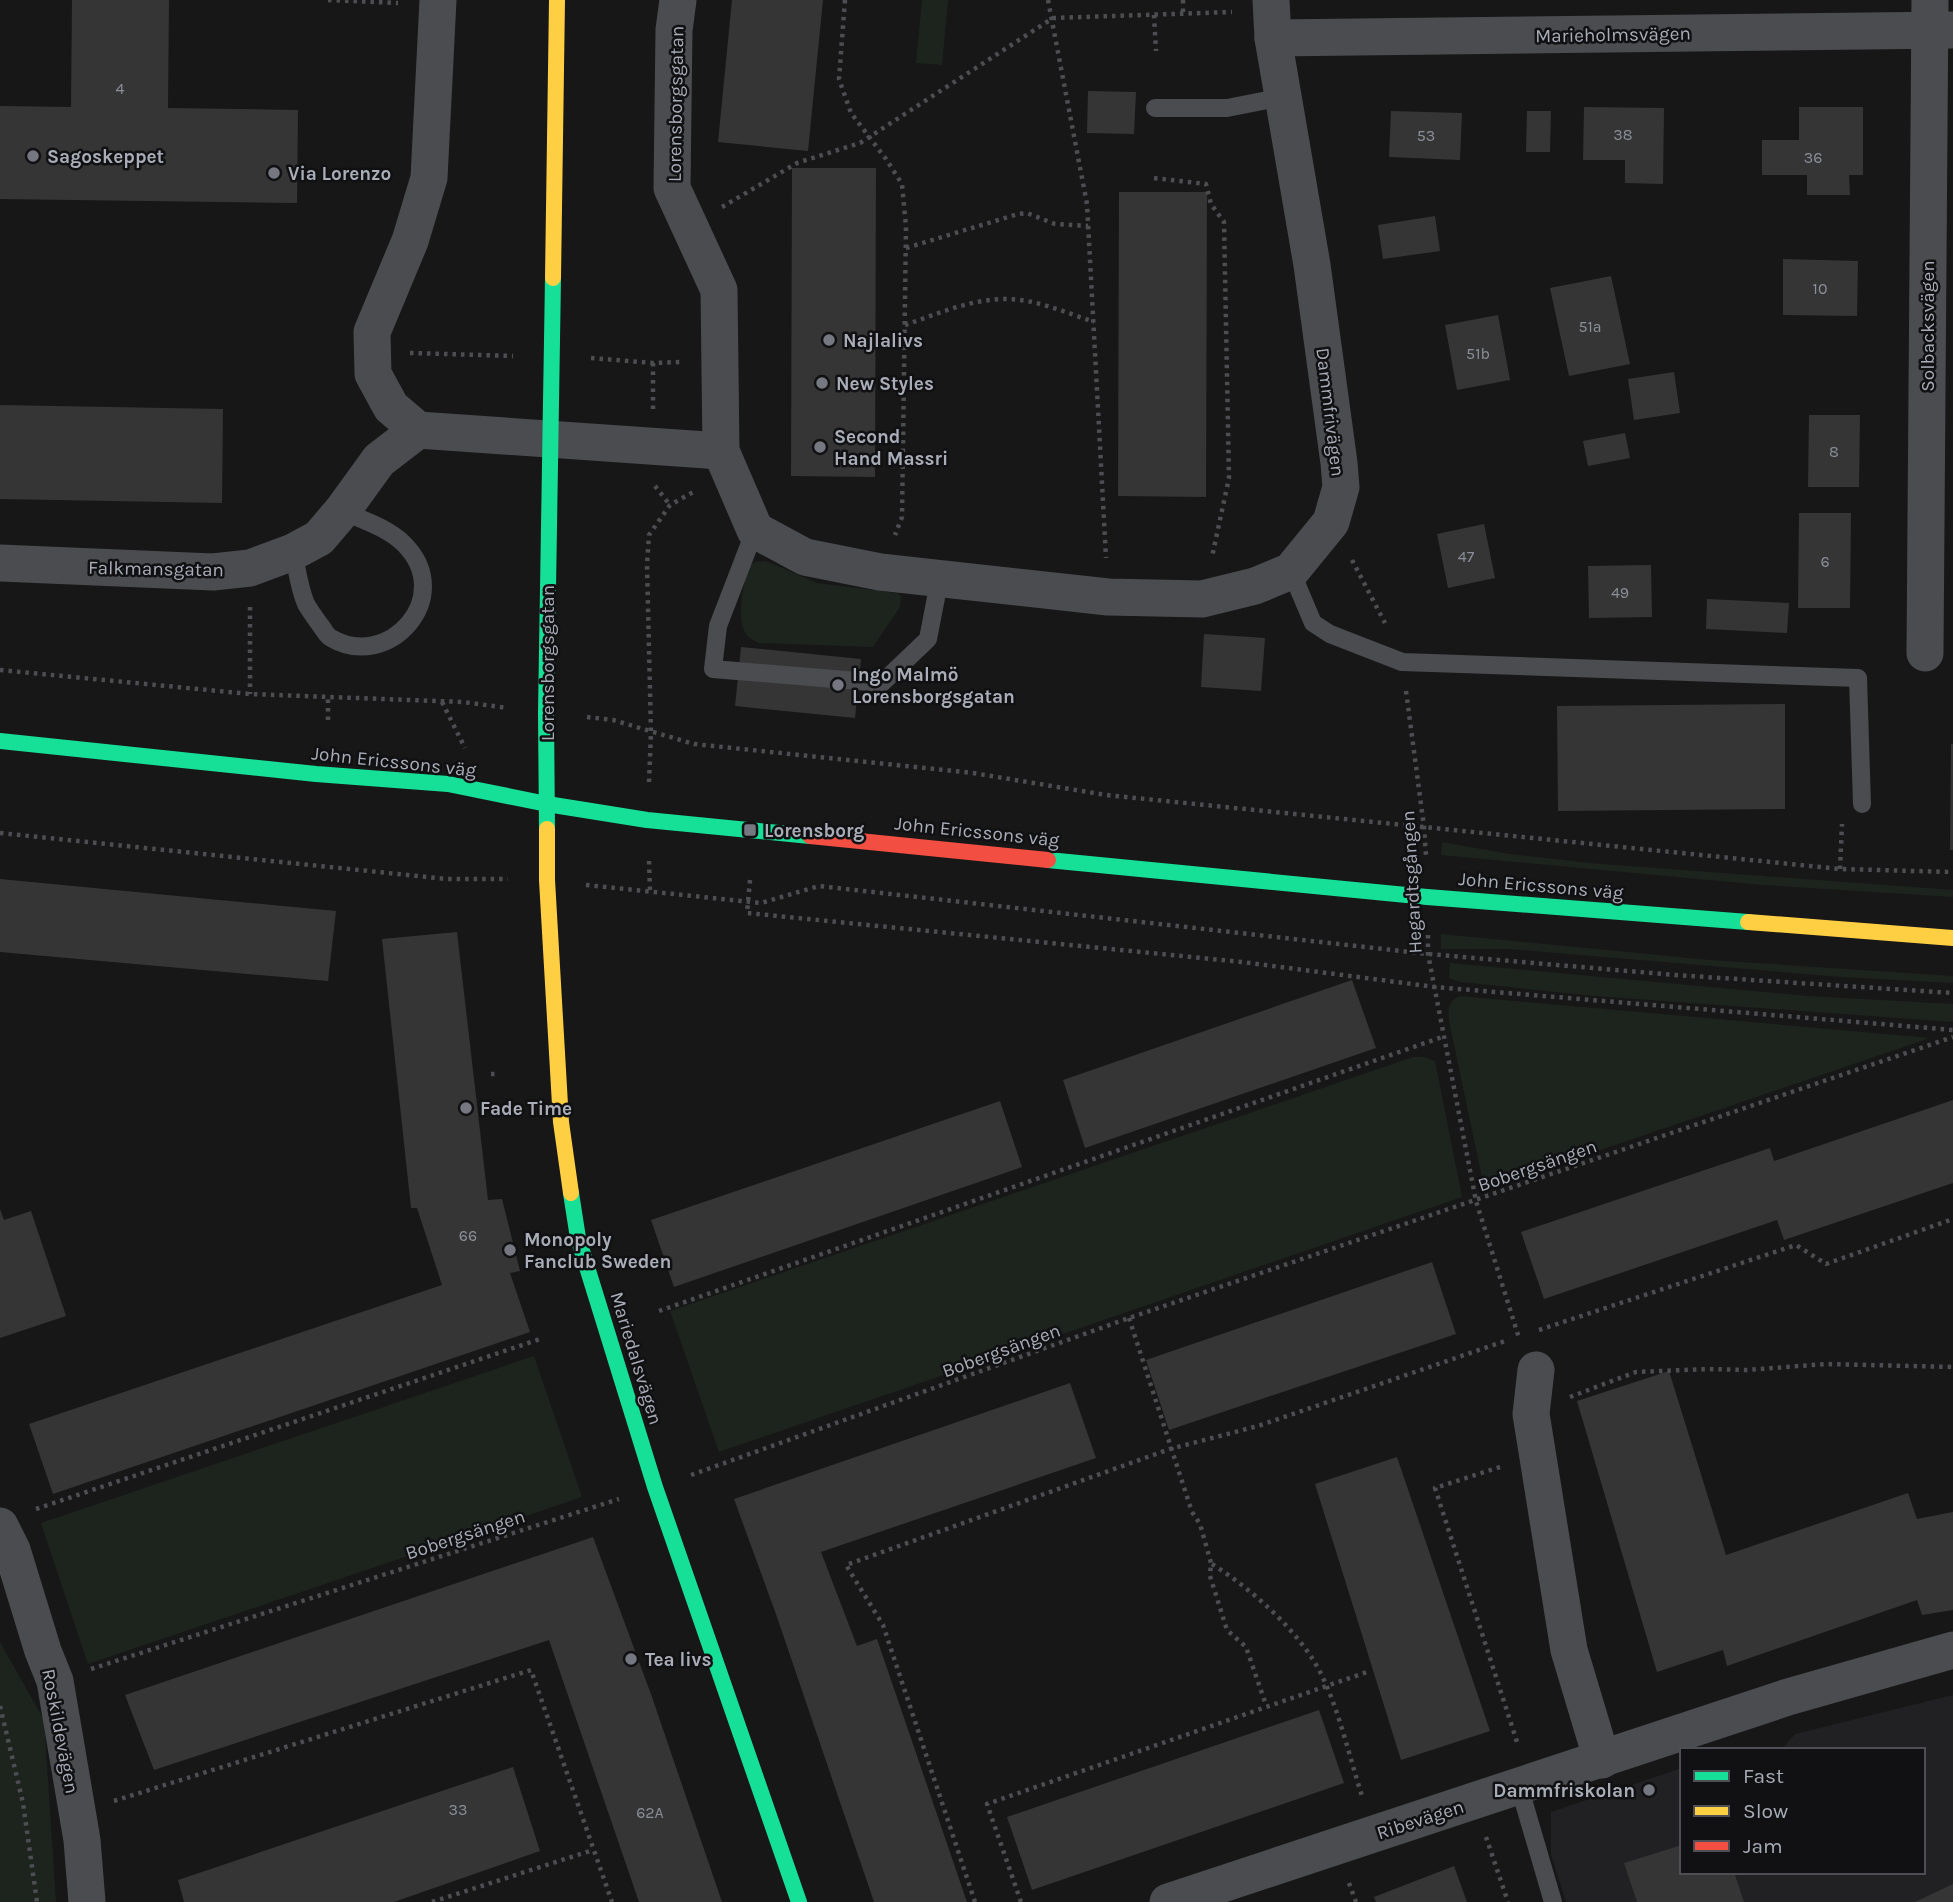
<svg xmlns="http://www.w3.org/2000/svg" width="1953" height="1902" font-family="Karla,sans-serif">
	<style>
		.built { fill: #212123 }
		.green { fill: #1d241e }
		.building { fill: #353536 }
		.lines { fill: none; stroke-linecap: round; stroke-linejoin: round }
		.path { stroke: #4d4e52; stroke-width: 4.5; stroke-dasharray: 3.5 5; stroke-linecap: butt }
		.lane { stroke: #4b4c50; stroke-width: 18 }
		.street { stroke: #4b4c50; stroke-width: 37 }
		.fast { stroke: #16e098; stroke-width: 16 }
		.slow { stroke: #ffcf43; stroke-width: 16 }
		.jam { stroke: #f24e42; stroke-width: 16 }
		.poi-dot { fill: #757880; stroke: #111113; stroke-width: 2.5 }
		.labels { text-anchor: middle; stroke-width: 5; stroke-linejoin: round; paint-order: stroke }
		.number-label { font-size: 16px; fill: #8b8f98 }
		.street-label { font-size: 19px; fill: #a8adb8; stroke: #111113 }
		.poi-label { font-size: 19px; font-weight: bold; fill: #a8adb8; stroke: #111113; text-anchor: start }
	</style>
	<rect width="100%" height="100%" fill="#171717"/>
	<polygon class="built" points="1953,1695 1953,1902 1566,1902 1551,1855 1551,1812 1682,1768 1682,1872 1923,1872 1923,1750 1781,1750 1795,1734"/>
	<g class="green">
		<polygon points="922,0 948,0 942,65 916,63"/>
		<path d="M 766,561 L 817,583 L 897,593 L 901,596 L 900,607 L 873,647 L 759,643 C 752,640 746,636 743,628 C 738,614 743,571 754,562 Z"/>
		<polygon points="1442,842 1510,854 1589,863 1953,890 1953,897 1763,885 1441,855"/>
		<polygon points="1441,934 1710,960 1953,976 1953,983 1841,977 1508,949 1441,949"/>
		<polygon points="1450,963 1808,996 1953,1004 1953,1022 1595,996 1460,982 1449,978"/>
		<path d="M 1460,996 L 1930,1038 L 1492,1187 L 1484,1187 L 1449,1021 C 1448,1009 1447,1002 1460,996 Z"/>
		<polygon points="1413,1057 1424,1057 1435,1061 1462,1197 719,1452 670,1311"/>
		<polygon points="534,1356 582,1497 88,1664 41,1523"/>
		<polygon points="0,1642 44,1720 56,1902 0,1902"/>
	</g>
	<g class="building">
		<polygon points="72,0 169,0 168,108 298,110 297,203 0,199 0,106 71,107"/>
		<polygon points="732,0 823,0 808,151 718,142"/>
		<polygon points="1088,91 1136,92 1134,134 1087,133"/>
		<polygon points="1584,107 1664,108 1663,184 1625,183 1625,160 1583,160"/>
		<polygon points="1799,107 1863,107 1863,175 1849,175 1850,195 1807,195 1807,175 1762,175 1762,140 1799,140"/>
		<polygon points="1391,111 1462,113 1460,160 1389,157"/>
		<polygon points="1527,111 1551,111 1550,152 1526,152"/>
		<polygon points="792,168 876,168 875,477 791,476"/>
		<polygon points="1119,192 1207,192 1206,497 1118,496"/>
		<polygon points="1435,216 1440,251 1383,259 1378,225"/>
		<polygon points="1783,259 1858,261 1857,316 1783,315"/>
		<polygon points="1611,276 1630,364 1569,376 1550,288"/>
		<polygon points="1498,315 1510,380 1457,390 1445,325"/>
		<polygon points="1674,372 1680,413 1634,420 1628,379"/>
		<polygon points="0,405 223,409 222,503 0,499"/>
		<polygon points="1809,415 1860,415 1859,487 1808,487"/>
		<polygon points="1625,433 1630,458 1588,466 1583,441"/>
		<polygon points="1799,513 1851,513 1850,608 1798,608"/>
		<polygon points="1484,524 1495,578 1448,588 1437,534"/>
		<polygon points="1651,565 1652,617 1589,618 1588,566"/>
		<polygon points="1707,599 1789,603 1787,633 1706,629"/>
		<polygon points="1204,634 1265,638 1261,691 1201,687"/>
		<polygon points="741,647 861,659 855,718 735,706"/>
		<polygon points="1785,704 1785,809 1558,811 1557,706"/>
		<polygon points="1951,744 1953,744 1953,850 1950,850"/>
		<polygon points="0,879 336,911 328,981 0,952"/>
		<polygon points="457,932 488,1200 502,1199 520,1271 510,1273 530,1332 53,1494 29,1424 442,1285 417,1208 411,1208 382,939"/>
		<polygon points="1352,980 1376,1048 1085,1148 1063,1080"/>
		<polygon points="1953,1100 1953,1183 1784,1240 1777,1220 1544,1299 1521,1232 1770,1148 1774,1161"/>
		<polygon points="1000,1101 1022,1167 674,1287 651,1220"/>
		<polygon points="0,1209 4,1220 31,1211 66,1316 0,1338"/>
		<polygon points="1432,1262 1456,1334 1169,1430 1146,1360"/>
		<polygon points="1669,1371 1726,1555 1908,1493 1917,1519 1953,1512 1953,1610 1922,1615 1917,1600 1727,1666 1723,1650 1657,1672 1577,1401"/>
		<polygon points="1070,1383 1096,1458 821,1552 857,1646 877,1639 967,1902 874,1902 777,1617 734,1499"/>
		<polygon points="1397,1457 1490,1731 1401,1760 1315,1484"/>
		<polygon points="593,1537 652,1697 722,1902 639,1902 549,1640 154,1770 125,1695"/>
		<polygon points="1319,1710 1344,1783 1032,1890 1007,1817"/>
		<polygon points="513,1767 540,1851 394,1902 184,1902 178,1880"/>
		<polygon points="1682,1845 1682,1872 1734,1872 1744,1902 1637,1902 1624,1863"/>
		<polygon points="1454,1866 1467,1902 1376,1902 1374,1897"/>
		<polygon points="1953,1884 1953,1902 1915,1902"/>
	</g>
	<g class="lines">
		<g class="path">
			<polyline points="328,0 398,3"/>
			<polyline points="845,0 839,79 851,113 886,159 902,184 906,227 902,517 895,535"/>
			<polyline points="1048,0 1087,204 1106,558"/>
			<polyline points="1183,0 1183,14"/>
			<polyline points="1154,15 1156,51"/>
			<polyline points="1154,178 1206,184 1211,204 1224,222 1229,478 1212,557"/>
			<polyline points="722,207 797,163 860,143 1053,18 1232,12"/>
			<polyline points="906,248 1018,214 1027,213 1055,224 1088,226"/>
			<path d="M 905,325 C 937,314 971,299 1005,299 C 1035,299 1065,312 1094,322"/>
			<polyline points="410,353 513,356"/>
			<polyline points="591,358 653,363 680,362"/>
			<polyline points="653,363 653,409"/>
			<polyline points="655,486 670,505"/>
			<polyline points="1352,560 1385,623"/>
			<polyline points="250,607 250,694"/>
			<polyline points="0,670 250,694 463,702 508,708"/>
			<polyline points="1406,691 1424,827 1426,856"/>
			<polyline points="442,702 465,748"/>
			<polyline points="587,717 613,720 694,744 973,773 1106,795 1840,869 1953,872"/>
			<polyline points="328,720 328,696"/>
			<polyline points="649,782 651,733 647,565 649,535 670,505 695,491"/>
			<polyline points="0,833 446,879 508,879"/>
			<polyline points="649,861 650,891"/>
			<polyline points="1840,869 1842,824"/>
			<polyline points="750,880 747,913 1242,962 1435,987 1953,1030"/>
			<polyline points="586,885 761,903 819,886 1428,954 1675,975 1953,993"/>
			<polyline points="1428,935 1428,954 1476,1201 1519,1338"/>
			<polyline points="491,1074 498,1074"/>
			<polyline points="659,1311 1445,1036"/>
			<polyline points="1129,1318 1192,1512 1200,1524 1211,1563 1210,1576 1227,1630 1246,1647 1266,1705"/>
			<polyline points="1539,1330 1796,1245 1826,1264 1953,1219"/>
			<polyline points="1570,1397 1636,1372 1708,1369 1747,1370 1826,1364 1953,1367"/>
			<polyline points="1500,1467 1435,1488 1518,1745"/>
			<polyline points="691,1475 1129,1318 1953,1037"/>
			<polyline points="36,1509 543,1338"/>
			<path d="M 1212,1564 C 1248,1587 1285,1619 1310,1655 C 1335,1691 1348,1753 1362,1796"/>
			<polyline points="91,1669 619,1499"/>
			<polyline points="0,1706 23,1803 37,1902"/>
			<polyline points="114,1801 531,1670 612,1902"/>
			<polyline points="1486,1837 1508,1902"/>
			<polyline points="1349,1883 1356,1902"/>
			<polyline points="432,1902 593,1850"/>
			<polyline points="975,1902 883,1625 846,1565 1170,1449 1258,1426 1508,1340"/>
			<polyline points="1021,1902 987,1804 1367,1672"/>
		</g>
		<g class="lane">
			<polyline points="1155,108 1227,108 1283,97"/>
			<polyline points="755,530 718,626 713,669 882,683 928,639 940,577"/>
			<path d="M 293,552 C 297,568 299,588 306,604 C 310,611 316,619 321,626 C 324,630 327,636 331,638 C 388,672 457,597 404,544 C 388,528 363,520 342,511"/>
			<polyline points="1291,571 1313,623 1330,634 1402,662 1858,678 1862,804"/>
			<polyline points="1519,1786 1553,1902"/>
		</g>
		<g class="street">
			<polyline points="678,0 674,30 672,188 719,290 721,451 755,530 805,557 880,572 1108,597 1202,599 1255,586 1291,571 1331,522 1341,487 1339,463 1312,265 1273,38 1271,0"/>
			<polyline points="1273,38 1953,30"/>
			<polyline points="418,430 391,407 373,374 372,332 410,241 429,178 438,0"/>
			<polyline points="0,563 213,572 250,568 293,552 319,538 342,511 379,460 418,430 721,451"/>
			<polyline points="1925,653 1930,0"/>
			<polyline points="1536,1370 1531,1414 1569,1650 1602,1760"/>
			<polyline points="0,1526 12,1550 43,1651 55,1681 82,1840 87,1902"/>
			<polyline points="1168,1902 1788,1697 1953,1650"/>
		</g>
		<g class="fast">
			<polyline points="0,741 316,774 448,784 547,804 647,820 810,836"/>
			<polyline points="547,829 546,713 553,278"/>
			<polyline points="1048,860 1427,897 1748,922"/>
			<polyline points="571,1193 578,1238 655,1487 799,1902"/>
		</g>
		<g class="slow">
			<polyline points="553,278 557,0"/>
			<polyline points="547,829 547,880 561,1122 571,1193"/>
			<polyline points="1748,922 1953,938"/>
		</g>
		<polyline class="jam" points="810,836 1048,860"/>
	</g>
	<g class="poi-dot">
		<circle cx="33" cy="156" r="7"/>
		<circle cx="274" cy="173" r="7"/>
		<circle cx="829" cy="340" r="7"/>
		<circle cx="822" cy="383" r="7"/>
		<circle cx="820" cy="447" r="7"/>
		<circle cx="838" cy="685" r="7"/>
		<rect x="743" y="823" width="14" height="14" rx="3.5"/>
		<circle cx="466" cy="1108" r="7"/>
		<circle cx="510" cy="1250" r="7"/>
		<circle cx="631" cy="1659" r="7"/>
		<circle cx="1649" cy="1790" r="7"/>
	</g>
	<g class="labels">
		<g class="number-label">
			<text x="120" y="94">4</text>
			<text x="1623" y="140">38</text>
			<text x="1426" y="141">53</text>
			<text x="1813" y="163">36</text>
			<text x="1820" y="294">10</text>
			<text x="1590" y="332">51a</text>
			<text x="1478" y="359">51b</text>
			<text x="1834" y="457">8</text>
			<text x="1466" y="562">47</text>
			<text x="1825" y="567">6</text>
			<text x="1620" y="598">49</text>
			<text x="468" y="1241">66</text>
			<text x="458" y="1815">33</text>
			<text x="650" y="1818">62A</text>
		</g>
		<g class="street-label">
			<text transform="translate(1613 34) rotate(-1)" y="7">Marieholmsvägen</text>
			<text transform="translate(675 104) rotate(-89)" y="7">Lorensborgsgatan</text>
			<text transform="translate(1927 326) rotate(-90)" y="7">Solbacksvägen</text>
			<text transform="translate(1331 412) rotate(83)" y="7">Dammfrivägen</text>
			<text transform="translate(156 568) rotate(1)" y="7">Falkmansgatan</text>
			<text transform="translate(547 663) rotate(-90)" y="7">Lorensborgsgatan</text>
			<text transform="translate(394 761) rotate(6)" y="7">John Ericssons väg</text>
			<text transform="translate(977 831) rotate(6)" y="7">John Ericssons väg</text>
			<text transform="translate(1411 882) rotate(-93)" y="7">Hegardtsgången</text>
			<text transform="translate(1541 885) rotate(5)" y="7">John Ericssons väg</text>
			<text transform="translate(1537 1165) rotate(-19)" y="7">Bobergsängen</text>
			<text transform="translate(1001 1350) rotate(-20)" y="7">Bobergsängen</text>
			<text transform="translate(637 1358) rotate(73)" y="7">Mariedalsvägen</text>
			<text transform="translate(465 1534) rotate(-18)" y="7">Bobergsängen</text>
			<text transform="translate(61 1731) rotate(79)" y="7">Roskildevägen</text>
			<text transform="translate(1420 1819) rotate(-18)" y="7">Ribevägen</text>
		</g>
		<g class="poi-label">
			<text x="47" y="163">Sagoskeppet</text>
			<text x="288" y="180">Via Lorenzo</text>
			<text x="843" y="347">Najlalivs</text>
			<text x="836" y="390">New Styles</text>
			<text x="834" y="443">Second<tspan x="834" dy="22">Hand Massri</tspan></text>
			<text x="852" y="681">Ingo Malmö<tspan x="852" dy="22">Lorensborgsgatan</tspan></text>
			<text x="764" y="837">Lorensborg</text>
			<text x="480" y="1115">Fade Time</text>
			<text x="524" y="1246">Monopoly<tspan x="524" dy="22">Fanclub Sweden</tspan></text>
			<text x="645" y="1666">Tea livs</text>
			<text x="1635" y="1797" text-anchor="end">Dammfriskolan</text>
		</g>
	</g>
	<rect x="1680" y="1748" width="245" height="126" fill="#111113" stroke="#4d4f55" stroke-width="2"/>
	<rect x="1694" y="1771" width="35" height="10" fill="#16e098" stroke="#4d4f55" stroke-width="2"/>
	<text x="1743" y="1783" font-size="21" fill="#a8adb8">Fast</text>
	<rect x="1694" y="1806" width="35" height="10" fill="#ffcf43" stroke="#4d4f55" stroke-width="2"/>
	<text x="1743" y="1818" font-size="21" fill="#a8adb8">Slow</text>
	<rect x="1694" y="1841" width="35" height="10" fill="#f24e42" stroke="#4d4f55" stroke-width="2"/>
	<text x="1743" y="1853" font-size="21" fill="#a8adb8">Jam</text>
</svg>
